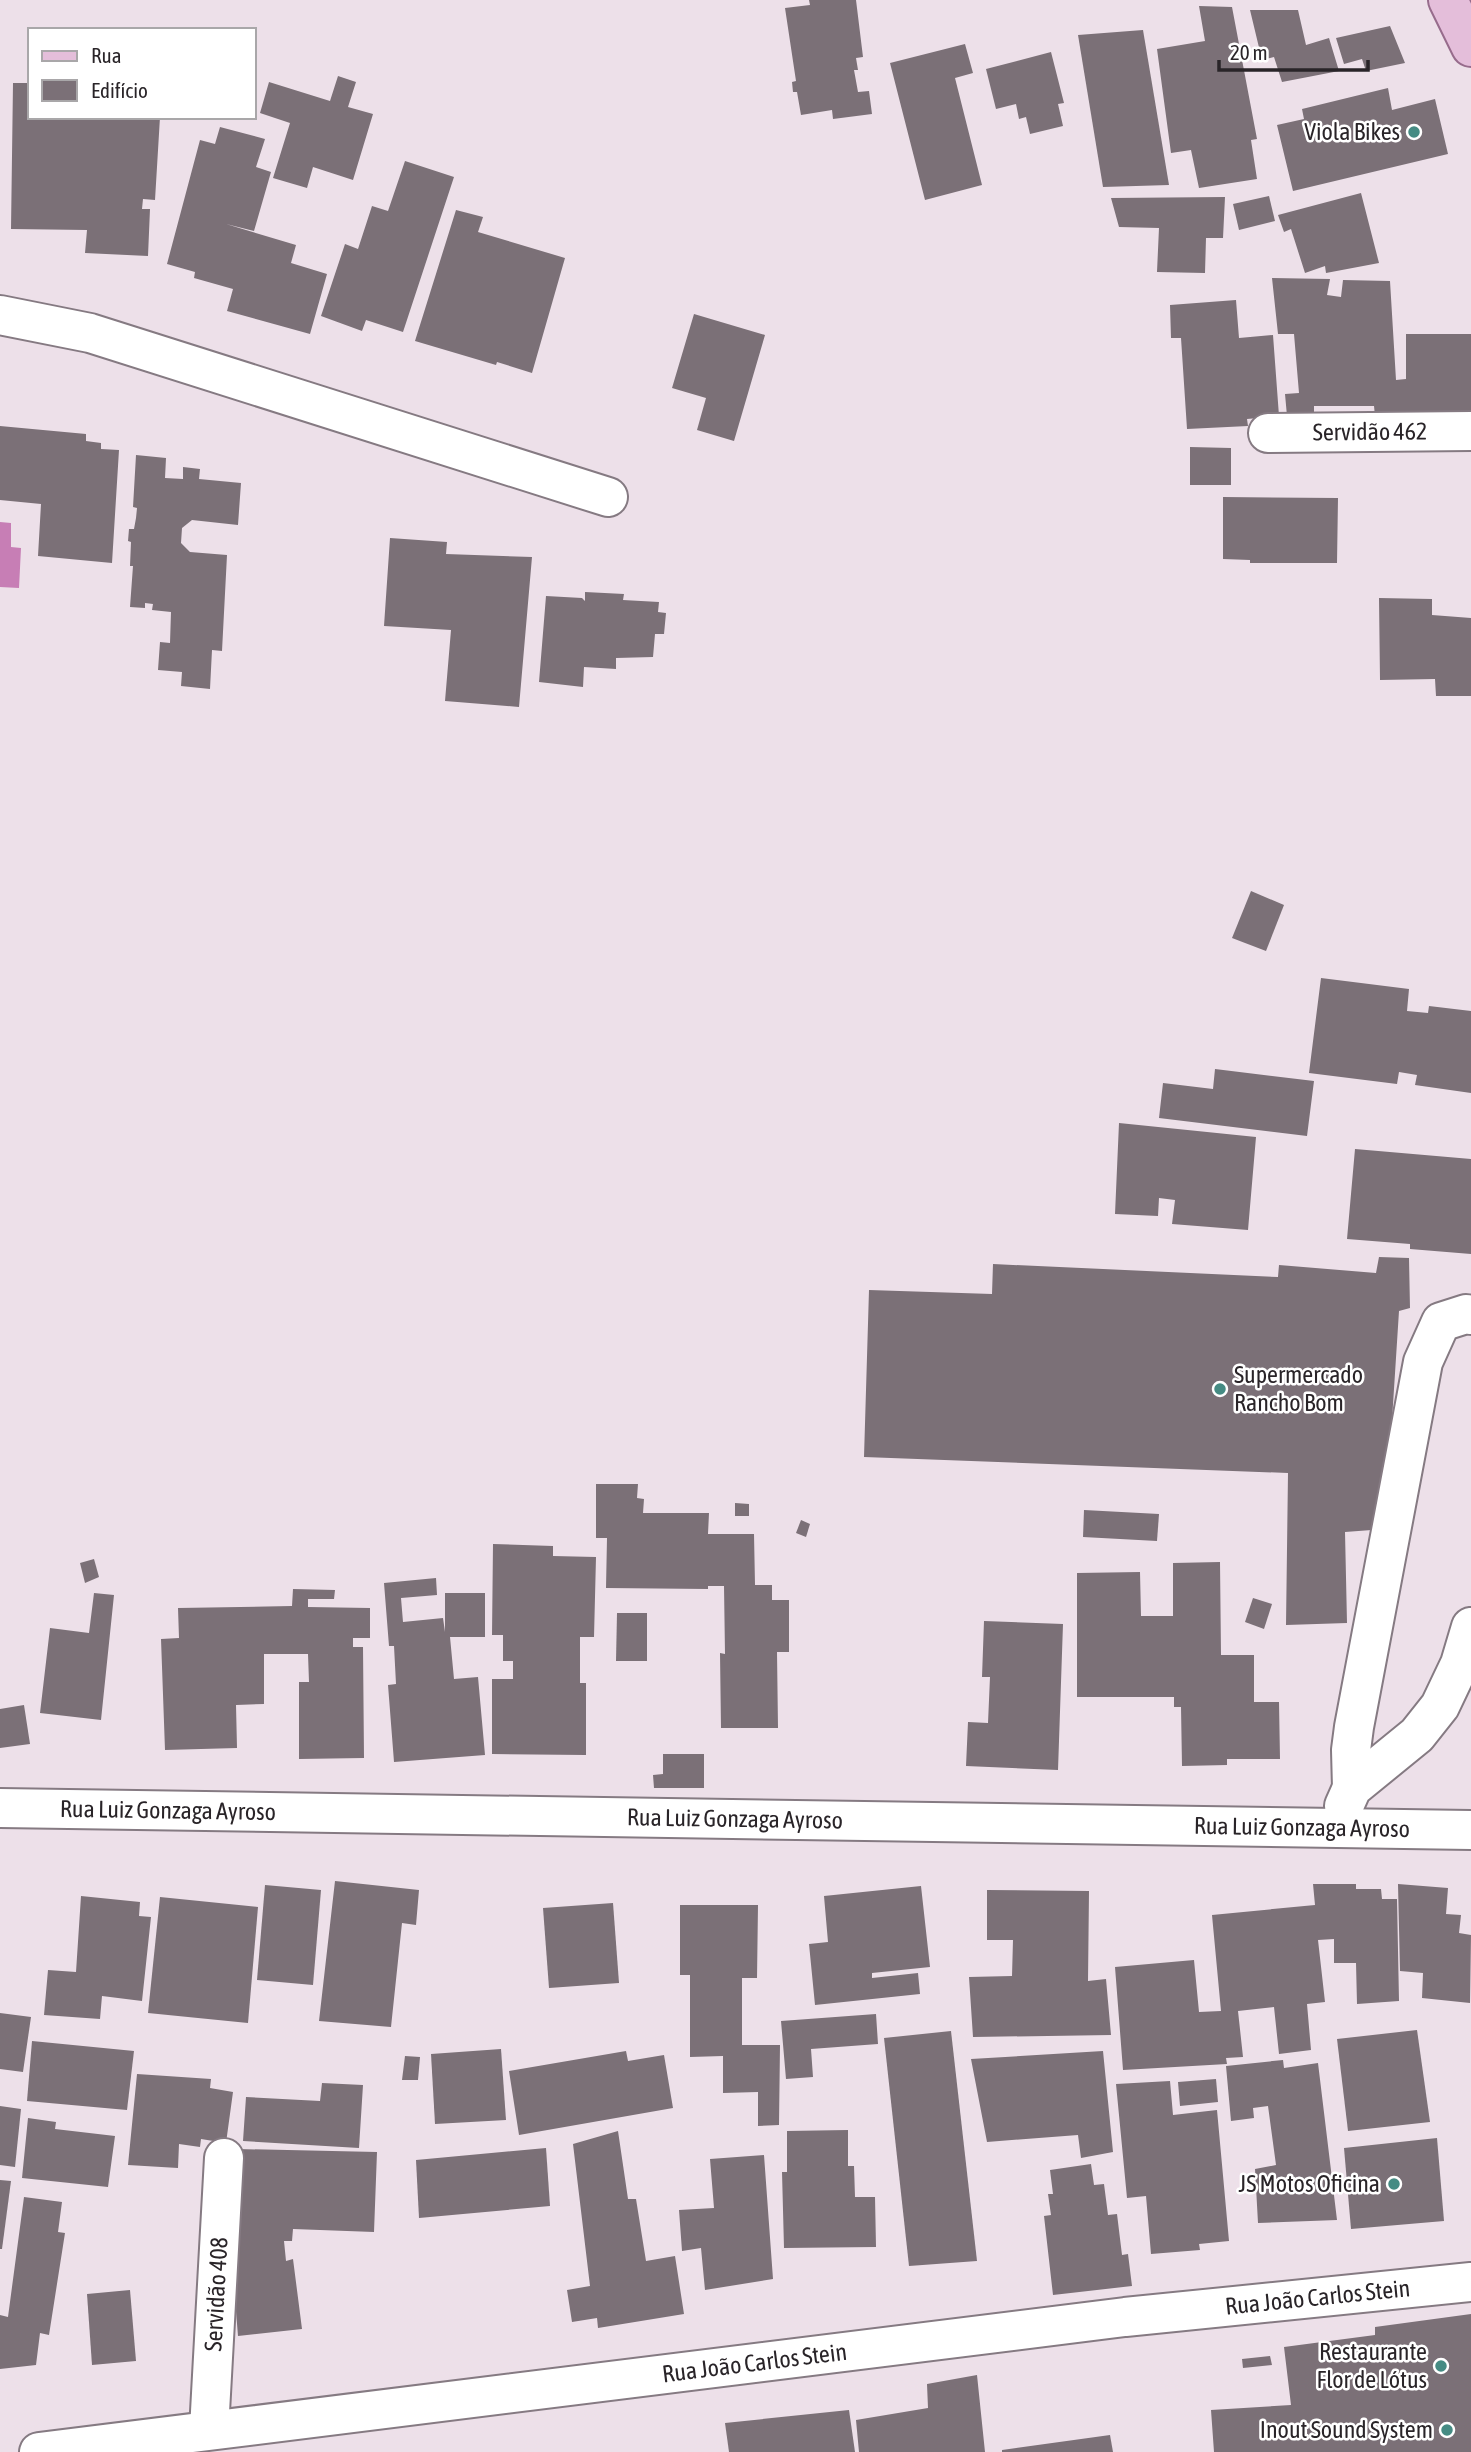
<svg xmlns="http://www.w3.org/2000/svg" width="1471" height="2452" font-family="'Asap Condensed',sans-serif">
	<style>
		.water { fill: #c77eb5 }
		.building { fill: #7b7077 }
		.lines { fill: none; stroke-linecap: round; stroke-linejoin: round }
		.minor-casing { stroke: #857a82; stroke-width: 42 }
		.major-casing { stroke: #976c8c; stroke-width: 42 }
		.minor { stroke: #fff; stroke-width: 38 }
		.major { stroke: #e4beda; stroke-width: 38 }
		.poi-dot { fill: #458b83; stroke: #fff; stroke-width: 2.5 }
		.labels { text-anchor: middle; stroke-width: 5; stroke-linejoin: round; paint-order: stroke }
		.poi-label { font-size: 24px; fill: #292428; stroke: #fff; text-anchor: end }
		.street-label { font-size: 24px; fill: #292428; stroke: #fff }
	</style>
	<rect width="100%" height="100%" fill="#ede0e9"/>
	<polygon class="water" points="0,522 11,523 11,547 21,548 19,588 0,587"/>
	<g class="building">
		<polygon points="809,0 856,0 863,57 856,58 858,70 854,70 858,92 869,91 872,114 833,119 832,110 801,115 797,92 793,92 792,82 796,81 785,8 810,5"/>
		<polygon points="1199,6 1232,7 1257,139 1251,140 1257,179 1199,188 1191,150 1171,153 1157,49 1205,41"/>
		<polygon points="1250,10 1298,10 1306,45 1329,38 1339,71 1282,82 1274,57 1262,60"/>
		<polygon points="1390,26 1405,63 1366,71 1362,59 1344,64 1336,38"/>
		<polygon points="1143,30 1169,185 1103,187 1078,35"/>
		<polygon points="965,44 973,73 955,78 982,185 925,200 890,63"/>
		<polygon points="1051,52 1064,103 1058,104 1063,126 1030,134 1026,117 1019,119 1016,104 996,109 986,69"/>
		<polygon points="338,76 356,82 348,107 373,114 353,180 313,167 307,188 273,178 290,123 260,113 269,82 330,101"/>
		<polygon points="13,83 30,83 30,117 160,117 155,200 143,199 142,209 150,209 148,256 85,253 87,230 11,229"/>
		<polygon points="1388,88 1392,110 1435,99 1448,154 1293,191 1277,125 1304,119 1302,109"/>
		<polygon points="220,127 265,139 256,167 271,172 254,231 226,224 296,245 291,263 327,274 310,334 227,311 233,289 194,278 195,272 167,264 200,140 215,144"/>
		<polygon points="405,161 454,177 403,332 366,320 362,331 321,316 345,244 358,249 372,206 388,211"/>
		<polygon points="1361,193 1379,263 1326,273 1325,266 1305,273 1291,229 1284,232 1278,215"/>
		<polygon points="1269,196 1275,221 1239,230 1233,204"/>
		<polygon points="1225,197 1223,238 1206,238 1205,273 1157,272 1159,228 1119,227 1111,198"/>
		<polygon points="456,210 483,217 478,232 565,258 532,373 497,362 496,365 415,341"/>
		<polygon points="1272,278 1330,279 1327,295 1341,297 1343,280 1390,281 1396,380 1406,379 1406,334 1471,334 1471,416 1375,416 1374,406 1314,406 1314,416 1287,416 1285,394 1299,393 1294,334 1278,334"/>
		<polygon points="1236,300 1239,338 1273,335 1279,416 1247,419 1248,426 1187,429 1181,338 1171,338 1170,305"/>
		<polygon points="694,314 765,335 734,441 697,430 706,398 672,388"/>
		<polygon points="0,426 86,434 86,441 101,443 101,449 119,450 112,563 38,556 41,504 0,500"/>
		<polygon points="1190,447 1231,448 1231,485 1190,485"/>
		<polygon points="136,455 166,458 165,478 183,479 183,467 200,469 199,479 241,483 238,525 192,520 182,528 181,543 190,552 227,555 222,651 212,650 210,689 181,686 182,672 158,670 160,642 170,643 171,612 152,610 153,604 145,603 145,608 130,607 133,566 130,566 131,542 128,541 129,529 134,529 136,518 137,508 133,507"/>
		<polygon points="1223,497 1338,498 1337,563 1250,563 1250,560 1223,559"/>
		<polygon points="390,538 447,542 446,554 532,557 519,707 445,701 451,630 384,626"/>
		<polygon points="585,592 624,594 623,600 659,602 658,612 666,613 664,634 655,634 653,657 616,658 616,669 584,667 583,687 539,682 546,596 582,598 585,601"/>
		<polygon points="1379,598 1432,599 1432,615 1471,618 1471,696 1436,696 1435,679 1380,680"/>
		<polygon points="1251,891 1284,905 1266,951 1232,938"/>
		<polygon points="1321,978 1409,989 1407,1011 1428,1013 1429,1006 1471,1011 1471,1093 1415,1085 1417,1075 1399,1072 1397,1084 1309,1073"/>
		<polygon points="1215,1069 1314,1081 1307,1136 1159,1118 1163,1083 1213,1089"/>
		<polygon points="1119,1123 1256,1137 1248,1230 1172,1224 1175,1200 1159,1198 1158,1216 1115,1214"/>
		<polygon points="1355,1149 1471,1159 1471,1254 1410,1249 1410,1244 1347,1239"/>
		<polygon points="1379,1257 1409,1258 1410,1308 1399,1311 1385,1529 1345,1532 1347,1623 1286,1625 1288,1473 864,1457 869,1290 992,1294 993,1264 1278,1277 1279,1265 1376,1273"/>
		<polygon points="596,1484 638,1484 637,1498 644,1499 643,1513 709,1513 708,1534 754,1534 755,1585 772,1585 772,1600 789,1600 789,1652 777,1652 778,1728 721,1728 720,1653 725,1654 724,1586 708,1586 708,1589 606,1588 607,1538 596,1538"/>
		<polygon points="735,1503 749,1504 749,1516 735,1516"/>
		<polygon points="1084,1510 1159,1514 1157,1541 1083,1537"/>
		<polygon points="801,1520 810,1524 806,1537 796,1533"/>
		<polygon points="493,1544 553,1546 553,1556 596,1557 594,1637 580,1637 580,1683 586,1683 586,1755 492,1754 492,1679 513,1679 513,1661 503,1661 503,1635 492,1635"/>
		<polygon points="94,1559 99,1577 85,1583 80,1563"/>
		<polygon points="1220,1562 1221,1655 1254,1655 1254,1702 1279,1702 1280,1759 1227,1759 1227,1765 1182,1766 1181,1707 1174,1707 1174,1697 1077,1697 1077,1573 1140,1572 1141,1616 1173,1616 1173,1563"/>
		<polygon points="436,1578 437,1595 401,1598 403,1622 443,1618 445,1632 445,1593 485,1593 485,1637 450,1637 454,1679 478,1677 485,1755 394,1762 388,1685 396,1684 394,1646 389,1646 384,1583"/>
		<polygon points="293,1589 335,1590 334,1599 308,1599 308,1607 370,1608 370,1638 353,1638 353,1647 363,1647 364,1758 299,1759 299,1682 309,1682 308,1654 264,1654 264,1704 236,1705 237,1748 165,1750 161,1639 179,1638 178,1608 292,1606"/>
		<polygon points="94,1593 114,1595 101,1720 40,1713 50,1628 89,1633"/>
		<polygon points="1253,1598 1272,1604 1264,1629 1245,1622"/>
		<polygon points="617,1613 647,1613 647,1661 616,1661"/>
		<polygon points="984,1621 1063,1624 1058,1770 966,1766 968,1722 988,1723 990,1677 982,1677"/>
		<polygon points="24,1705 30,1744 0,1748 0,1709"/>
		<polygon points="663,1754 704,1754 704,1788 654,1788 653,1775 663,1774"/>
		<polygon points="335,1881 419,1890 416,1925 402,1923 391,2027 319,2021"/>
		<polygon points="1313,1884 1356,1884 1356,1889 1381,1889 1382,1899 1397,1899 1399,2001 1357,2004 1356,1963 1334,1963 1334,1939 1318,1940 1325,2002 1307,2004 1311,2050 1279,2054 1274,2007 1238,2011 1243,2057 1226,2058 1227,2064 1123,2070 1115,1967 1194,1960 1199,2012 1221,2011 1212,1915 1315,1905"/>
		<polygon points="1398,1884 1448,1888 1446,1914 1461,1915 1459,1933 1471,1935 1470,2003 1422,1998 1423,1973 1400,1971"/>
		<polygon points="265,1885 321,1890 313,1985 257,1980"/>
		<polygon points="921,1886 930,1967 872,1973 872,1978 918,1973 920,1994 815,2005 809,1944 828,1942 824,1896"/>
		<polygon points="987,1890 1089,1891 1088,1981 1106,1979 1111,2035 973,2037 969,1977 1012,1976 1013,1940 987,1940"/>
		<polygon points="81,1896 140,1902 139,1916 151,1917 142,2001 102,1996 100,2019 44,2015 48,1970 76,1972"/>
		<polygon points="160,1897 258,1907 248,2023 148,2013"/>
		<polygon points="613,1903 619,1983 549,1988 543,1908"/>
		<polygon points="680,1905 758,1905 757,1978 742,1978 742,2045 780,2045 779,2125 758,2126 758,2092 723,2093 723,2056 690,2057 690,1975 680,1975"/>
		<polygon points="0,2013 31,2017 23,2072 0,2069"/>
		<polygon points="876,2014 878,2044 811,2049 813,2077 786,2079 781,2021"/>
		<polygon points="1417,2030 1430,2122 1348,2131 1337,2039"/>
		<polygon points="951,2031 977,2261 909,2266 884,2038"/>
		<polygon points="32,2041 134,2051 127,2110 27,2101"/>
		<polygon points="501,2049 506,2120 435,2124 431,2054"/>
		<polygon points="626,2051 628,2061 664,2055 673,2108 519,2135 509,2071"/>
		<polygon points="1103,2051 1113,2152 1081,2158 1078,2135 987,2142 971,2059"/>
		<polygon points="405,2056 420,2057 418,2080 402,2080"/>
		<polygon points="1283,2060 1284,2068 1318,2063 1337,2220 1258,2223 1255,2169 1276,2165 1268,2106 1253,2108 1254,2118 1231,2121 1226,2066"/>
		<polygon points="137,2074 211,2079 210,2088 233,2092 226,2143 201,2139 200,2147 179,2144 178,2168 128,2165"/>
		<polygon points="1216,2079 1218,2102 1180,2106 1178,2082"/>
		<polygon points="1170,2081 1173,2115 1217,2110 1229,2241 1199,2244 1200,2250 1151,2254 1146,2196 1127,2198 1116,2084"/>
		<polygon points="322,2083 363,2085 359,2148 243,2141 246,2097 320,2101"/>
		<polygon points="0,2106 21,2109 15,2167 0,2165"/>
		<polygon points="28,2118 56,2122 55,2129 115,2136 108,2187 22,2178"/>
		<polygon points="848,2130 848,2166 854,2166 855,2197 875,2197 876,2247 784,2248 782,2172 787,2172 787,2131"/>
		<polygon points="618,2131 628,2199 636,2199 646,2261 675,2256 684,2314 598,2328 597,2318 572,2322 567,2290 590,2286 573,2144"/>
		<polygon points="1437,2138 1444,2221 1351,2229 1344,2148"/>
		<polygon points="546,2148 550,2206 419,2218 416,2160"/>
		<polygon points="238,2149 377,2152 374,2232 293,2229 292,2241 284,2241 286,2261 293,2259 302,2329 238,2336 233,2274"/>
		<polygon points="764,2155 773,2279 705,2290 701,2248 682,2251 679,2210 714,2208 710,2159"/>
		<polygon points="1091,2164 1094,2185 1104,2184 1108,2215 1117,2214 1122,2255 1128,2254 1132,2286 1053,2295 1044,2216 1051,2215 1048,2194 1053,2194 1050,2170"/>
		<polygon points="0,2180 11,2181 2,2249 0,2249"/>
		<polygon points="24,2197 62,2202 58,2232 65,2233 49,2335 40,2333 36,2365 0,2369 0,2315 8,2317"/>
		<polygon points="130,2290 136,2361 92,2365 87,2294"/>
		<polygon points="1471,2314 1471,2452 1214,2452 1211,2410 1291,2405 1284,2347 1375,2335 1375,2327"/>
		<polygon points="1270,2356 1272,2365 1243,2368 1242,2359"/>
		<polygon points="977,2375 985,2452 859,2452 856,2420 928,2408 927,2384"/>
		<polygon points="849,2410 855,2452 729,2452 725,2423"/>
		<polygon points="1110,2435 1113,2452 1002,2452 1002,2450"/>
	</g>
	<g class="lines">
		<g class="minor-casing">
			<g id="minor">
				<polyline points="0,315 90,333 608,497"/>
				<path id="s1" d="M 1268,433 L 1471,431"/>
				<polyline points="1352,1788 1351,1750 1354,1727 1423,1362 1441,1322 1466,1314 1471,1315"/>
				<polyline points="1344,1806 1352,1788 1417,1735 1440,1706 1460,1664 1471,1627"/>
				<path id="s2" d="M 0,1808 L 1471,1830"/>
				<path id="s3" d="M 209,2430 L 224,2158"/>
				<path id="s4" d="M 39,2452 L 1125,2317 L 1471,2282"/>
			</g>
		</g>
		<g class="major-casing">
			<polyline id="major" points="1448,0 1471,47"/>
		</g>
		<use href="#minor" class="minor"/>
		<use href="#major" class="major"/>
	</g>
	<g class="poi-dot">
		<circle cx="1414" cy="132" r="7"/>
		<circle cx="1220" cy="1389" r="7"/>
		<circle cx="1394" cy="2184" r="7"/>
		<circle cx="1441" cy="2366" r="7"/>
		<circle cx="1447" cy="2430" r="7"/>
	</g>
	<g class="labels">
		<g class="poi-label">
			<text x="1400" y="140">Viola Bikes</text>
			<text x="1234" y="1383" text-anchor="start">Supermercado<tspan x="1234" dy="28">Rancho Bom</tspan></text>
			<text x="1380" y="2192">JS Motos Oficina</text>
			<text x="1427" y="2360">Restaurante<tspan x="1427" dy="28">Flor de Lótus</tspan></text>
			<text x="1433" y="2438">Inout Sound System</text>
		</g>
		<g class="street-label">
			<text dy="8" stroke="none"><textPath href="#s1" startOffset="102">Servidão 462</textPath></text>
			<text dy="8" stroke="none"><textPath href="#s2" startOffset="168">Rua Luiz Gonzaga Ayroso</textPath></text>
			<text dy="8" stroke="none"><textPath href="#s2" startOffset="735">Rua Luiz Gonzaga Ayroso</textPath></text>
			<text dy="8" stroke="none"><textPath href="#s2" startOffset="1302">Rua Luiz Gonzaga Ayroso</textPath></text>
			<text dy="8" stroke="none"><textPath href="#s3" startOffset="136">Servidão 408</textPath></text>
			<text dy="8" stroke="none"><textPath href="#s4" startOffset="1288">Rua João Carlos Stein</textPath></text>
			<text dy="8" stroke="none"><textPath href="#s4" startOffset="721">Rua João Carlos Stein</textPath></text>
		</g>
	</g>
	<rect x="28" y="28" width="228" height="91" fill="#ffffff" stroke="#a9a7a9" stroke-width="2"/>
	<rect x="42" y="51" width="35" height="10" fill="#e4beda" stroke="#a9a7a9" stroke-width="2"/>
	<text x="91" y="63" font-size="21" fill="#292428">Rua</text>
	<rect x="42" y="80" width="35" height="21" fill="#7b7077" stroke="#a9a7a9" stroke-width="2"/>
	<text x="91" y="98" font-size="21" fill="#292428">Edifício</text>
	<path d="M1219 60v10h149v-10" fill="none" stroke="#292428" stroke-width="3.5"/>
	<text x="1230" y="60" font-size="21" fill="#292428" stroke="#ffffff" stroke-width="5" paint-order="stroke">20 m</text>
</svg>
